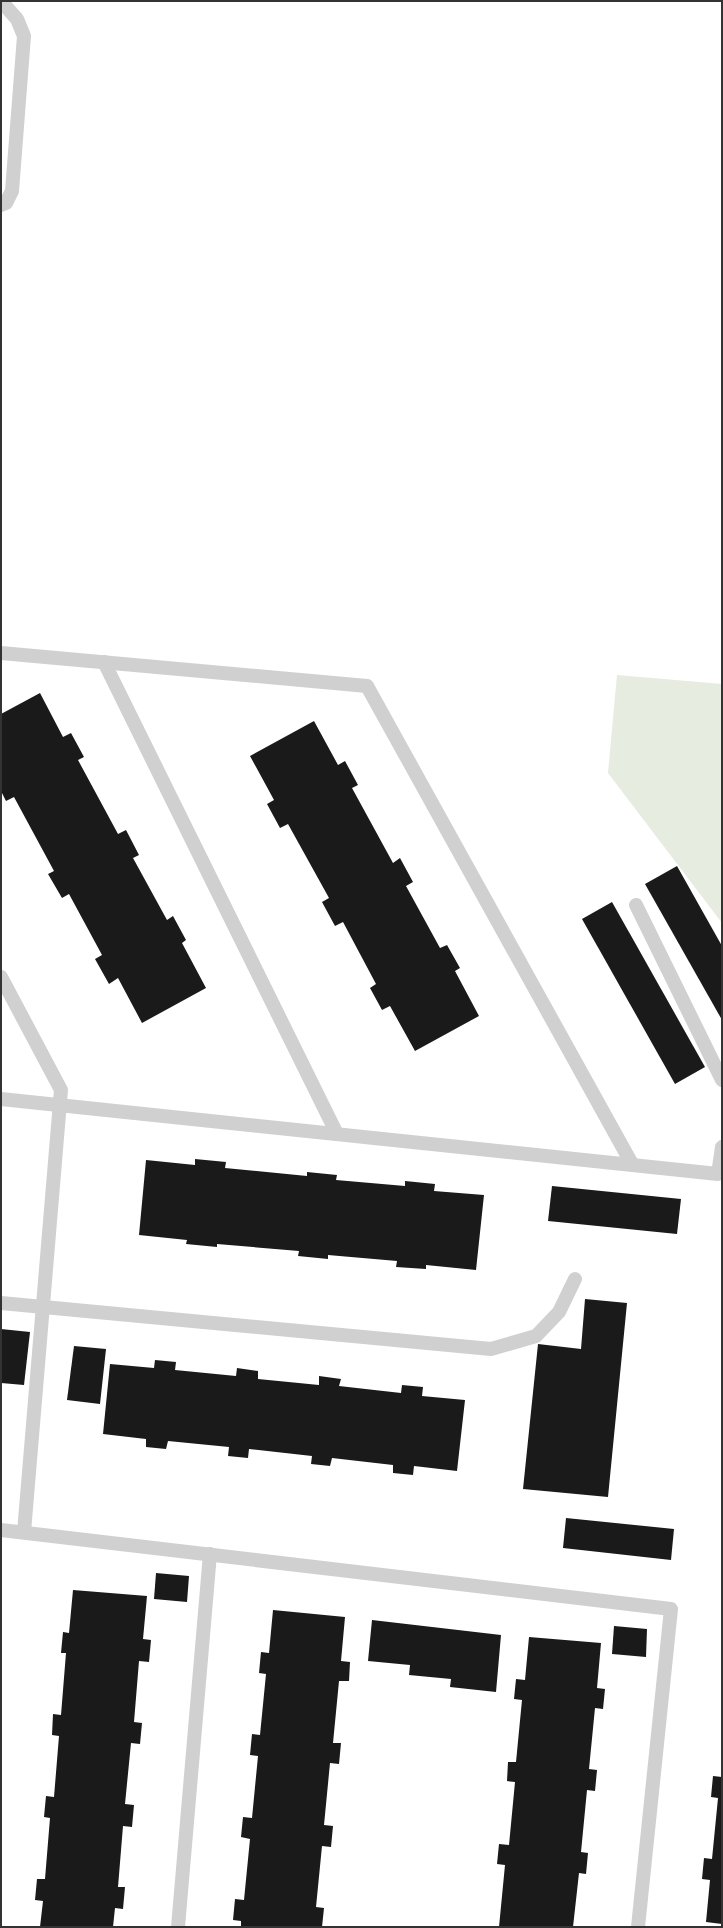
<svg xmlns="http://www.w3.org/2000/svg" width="723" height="1928" font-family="'Sofia Sans Condensed',sans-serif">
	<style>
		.green { fill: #e6ecdf }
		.building { fill: #1a1a1a }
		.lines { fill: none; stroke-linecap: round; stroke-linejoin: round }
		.lane { stroke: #d0d0d0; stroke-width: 14 }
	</style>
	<rect width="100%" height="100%" fill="#fff"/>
	<polygon class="green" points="617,675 722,684 722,923 608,773"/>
	<g class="building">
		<polygon points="40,693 63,737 71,733 84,757 78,760 118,834 126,830 139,855 133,858 167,920 173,916 186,940 182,943 206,988 142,1023 118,978 109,984 95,959 102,955 69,894 62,898 48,874 54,871 14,797 6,801 1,791 1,714"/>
		<polygon points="314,721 338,765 345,761 358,785 352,788 393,863 400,858 413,882 406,886 440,948 447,945 460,968 455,971 479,1016 415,1051 390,1006 382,1010 370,988 376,984 343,922 335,926 322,902 329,898 288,824 280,828 267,804 274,800 250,756"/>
		<polygon points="677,866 722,946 722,1020 645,884"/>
		<polygon points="612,902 705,1067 675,1084 582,919"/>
		<polygon points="195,1159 226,1162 225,1168 307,1176 307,1172 337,1175 336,1180 405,1186 405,1181 435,1184 434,1191 484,1195 476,1270 426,1265 426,1269 396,1267 397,1261 328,1255 328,1259 298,1256 299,1251 217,1244 217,1247 186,1244 187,1240 139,1235 146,1160 195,1165"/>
		<polygon points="552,1186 681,1199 677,1234 548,1221"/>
		<polygon points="585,1299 627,1303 608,1497 523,1489 538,1344 581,1349"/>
		<polygon points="1,1329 30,1332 24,1385 1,1383"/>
		<polygon points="74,1346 106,1349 100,1404 67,1400"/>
		<polygon points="155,1360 176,1362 175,1370 236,1376 237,1368 258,1371 258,1379 319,1385 319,1376 341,1379 339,1386 401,1393 402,1385 423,1387 422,1396 465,1400 457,1471 414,1466 413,1475 393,1473 393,1465 332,1458 330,1466 311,1464 312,1456 249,1449 248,1458 228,1456 229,1447 168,1441 166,1449 146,1447 146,1439 103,1434 110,1364 154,1368"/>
		<polygon points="566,1518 674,1529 671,1560 563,1548"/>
		<polygon points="156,1573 189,1576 187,1602 154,1599"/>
		<polygon points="73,1590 147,1596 143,1639 151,1640 149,1662 139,1661 134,1722 142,1723 140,1744 131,1743 125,1804 134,1805 132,1827 123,1826 118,1887 125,1887 123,1909 115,1908 113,1927 40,1927 43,1901 35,1900 37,1879 45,1879 50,1818 44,1817 46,1796 54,1797 59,1736 52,1735 53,1714 61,1715 66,1653 61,1653 63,1632 69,1633"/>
		<polygon points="273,1610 345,1617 341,1661 350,1662 349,1681 339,1681 333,1743 341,1743 339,1764 330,1763 324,1825 333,1826 331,1847 322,1846 316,1907 324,1908 322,1927 241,1927 241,1921 233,1920 235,1899 244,1900 250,1839 241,1837 243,1817 252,1818 258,1756 250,1755 252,1734 260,1735 266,1674 259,1673 261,1652 269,1653"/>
		<polygon points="372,1620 501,1635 496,1692 450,1687 451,1679 409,1675 410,1665 368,1661"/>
		<polygon points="614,1626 647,1629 646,1657 612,1654"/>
		<polygon points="529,1637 601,1643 597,1688 605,1689 603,1709 595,1708 589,1769 597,1770 595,1791 587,1790 581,1852 588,1853 586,1874 579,1873 573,1927 499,1927 505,1865 497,1864 499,1844 509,1845 515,1782 507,1781 508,1762 516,1762 522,1700 514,1699 516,1679 525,1680"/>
		<polygon points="713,1776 722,1777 722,1924 706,1922 710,1880 702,1879 704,1858 712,1859 718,1798 711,1797"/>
	</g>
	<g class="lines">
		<g class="lane">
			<polyline points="1,1 17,19 24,36 12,191 6,203 1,205"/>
			<polyline points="1,653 367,686 632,1164"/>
			<polyline points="104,662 337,1134"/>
			<polyline points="636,905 722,1080"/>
			<polyline points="1,977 61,1090 24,1532"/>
			<polyline points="1,1099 718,1174 722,1147"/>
			<polyline points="1,1303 491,1349 536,1336 559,1312 575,1279"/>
			<polyline points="1,1530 671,1609 638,1927"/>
			<polyline points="178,1927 210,1554"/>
		</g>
	</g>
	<rect width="723" height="1928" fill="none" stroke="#333333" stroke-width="4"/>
</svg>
